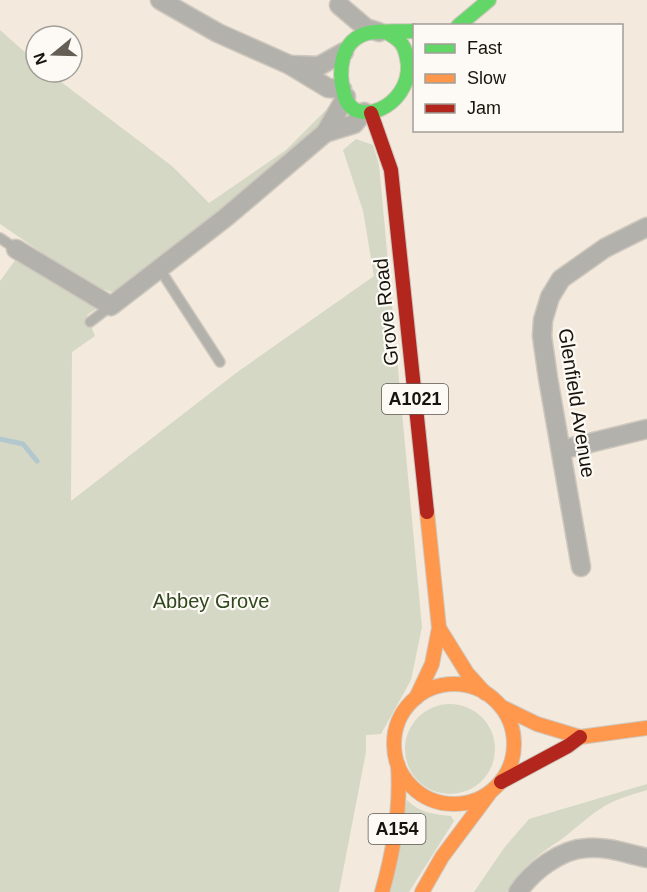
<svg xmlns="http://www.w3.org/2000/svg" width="647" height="892" font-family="Helvetica,sans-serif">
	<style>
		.green { fill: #d4d8c5 }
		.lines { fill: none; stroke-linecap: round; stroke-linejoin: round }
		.stream { stroke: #b3c8ce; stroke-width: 5 }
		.lane-casing { stroke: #cec7bd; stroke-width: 12 }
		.street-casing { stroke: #cec7bd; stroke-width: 21 }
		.fast-casing { stroke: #cec7bd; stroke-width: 16 }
		.slow-casing { stroke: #cec7bd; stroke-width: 16 }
		.jam-casing { stroke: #cec7bd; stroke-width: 16 }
		.lane { stroke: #b3b1ac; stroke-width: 9 }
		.street { stroke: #b3b1ac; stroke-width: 18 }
		.fast { stroke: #63d668; stroke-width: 14 }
		.slow { stroke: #ff974d; stroke-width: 14 }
		.jam { stroke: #b3261e; stroke-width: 14 }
		.labels { text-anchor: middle; stroke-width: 4.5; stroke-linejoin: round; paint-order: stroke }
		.shield { fill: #fdfaf6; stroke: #5d5852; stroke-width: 1.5 }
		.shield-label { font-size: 18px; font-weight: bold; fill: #18130c }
		.street-label { font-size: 20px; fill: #18130c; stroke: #fdfaf6 }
		.park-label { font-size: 20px; fill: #30481e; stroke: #fdfaf6 }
	</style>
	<rect width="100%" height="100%" fill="#f3eadd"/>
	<g class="green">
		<polygon points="0,30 36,62 36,72 48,72 172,166 209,203 286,150 326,110 332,122 134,281 111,292 85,282 0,224"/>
		<polygon points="356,139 373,145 379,165 422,627 411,680 381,734 366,735 366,752 339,892 0,892 0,281 16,259 99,307 87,315 95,336 72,352 71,501 236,373 374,276 363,211 343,150"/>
		<circle cx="450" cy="749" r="45"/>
		<path d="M 647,784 L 647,790 C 631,795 613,800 600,809 C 585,819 573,831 559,841 C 538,855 519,869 507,892 L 474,892 L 504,848 L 529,819 Z"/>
		<path d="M 407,800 C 420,813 433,814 451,816 L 454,821 L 409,892 L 388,892 Z"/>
	</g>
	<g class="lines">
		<polyline class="stream" points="0,439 23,444 37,461"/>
		<g class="lane-casing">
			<g id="lane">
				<polyline points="0,238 16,249"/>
				<polyline points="159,268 220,362"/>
				<polyline points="90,322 111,306"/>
			</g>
		</g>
		<g class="street-casing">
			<g id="street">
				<polyline points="160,0 218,33 290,65"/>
				<polyline points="339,5 366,28 379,32"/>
				<polyline points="342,89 328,88 290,65 319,66 344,52"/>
				<polyline points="346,97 325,133 354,124 364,112"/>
				<polyline points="16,249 111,306 225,218 325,133"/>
				<polyline points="561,450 647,429"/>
				<polyline points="581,567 548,378 542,336 543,320 550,297 561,279 605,248 647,227"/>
				<path d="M 518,892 C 532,871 561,849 587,848 C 607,846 628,854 647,858"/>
			</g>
		</g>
		<g class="fast-casing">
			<g id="fast">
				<polyline points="458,26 489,0"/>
				<path d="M 386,32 C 391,35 397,38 401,43 C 406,49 407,57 408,65 C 410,107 353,131 344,94 C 338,71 340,40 368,33 C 383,30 399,32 414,31"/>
			</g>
		</g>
		<g class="slow-casing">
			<g id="slow">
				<polyline points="439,628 467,673 485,693"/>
				<circle cx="454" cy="744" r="60"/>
				<polyline points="416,698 432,664 439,628 427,512"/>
				<polyline points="502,707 537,724 580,737 647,728"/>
				<path d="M 382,892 C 394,850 401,809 398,765"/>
				<polyline points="422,892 442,857 489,794"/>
			</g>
		</g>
		<g class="jam-casing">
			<g id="jam">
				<polyline points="371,113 391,170 427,512"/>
				<polyline points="501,782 568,746 580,737"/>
			</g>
		</g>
		<use href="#lane" class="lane"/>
		<use href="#street" class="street"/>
		<use href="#fast" class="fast"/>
		<use href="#slow" class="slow"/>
		<use href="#jam" class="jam"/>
	</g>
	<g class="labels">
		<g class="shield">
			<rect x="382" y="384" width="66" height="30" rx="4.5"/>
			<rect x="368.5" y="814" width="57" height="30" rx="4.5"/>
		</g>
		<g class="shield-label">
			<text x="415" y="405">A1021</text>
			<text x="397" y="835">A154</text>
		</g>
		<g class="street-label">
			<text transform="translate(386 312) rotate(-96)" y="7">Grove Road</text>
			<text transform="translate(577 403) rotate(81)" y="7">Glenfield Avenue</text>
		</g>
		<g class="park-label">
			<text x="211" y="608">Abbey Grove</text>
		</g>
	</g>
	<rect x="413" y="24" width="210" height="108" fill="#fdfaf6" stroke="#a19e98" stroke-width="1.5"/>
	<rect x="425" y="44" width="30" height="9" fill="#63d668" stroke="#a19e98" stroke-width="1.5"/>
	<text x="467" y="54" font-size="18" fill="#18130c">Fast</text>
	<rect x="425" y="74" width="30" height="9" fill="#ff974d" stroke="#a19e98" stroke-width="1.5"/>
	<text x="467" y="84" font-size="18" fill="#18130c">Slow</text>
	<rect x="425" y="104" width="30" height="9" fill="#b3261e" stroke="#a19e98" stroke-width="1.5"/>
	<text x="467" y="114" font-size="18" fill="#18130c">Jam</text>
	<g transform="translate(54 54) rotate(251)"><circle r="28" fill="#fdfaf6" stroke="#a19e98" stroke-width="1.5"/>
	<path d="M0-4.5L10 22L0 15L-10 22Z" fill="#655e55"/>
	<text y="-9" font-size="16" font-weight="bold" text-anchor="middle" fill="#18130c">N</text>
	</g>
</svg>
